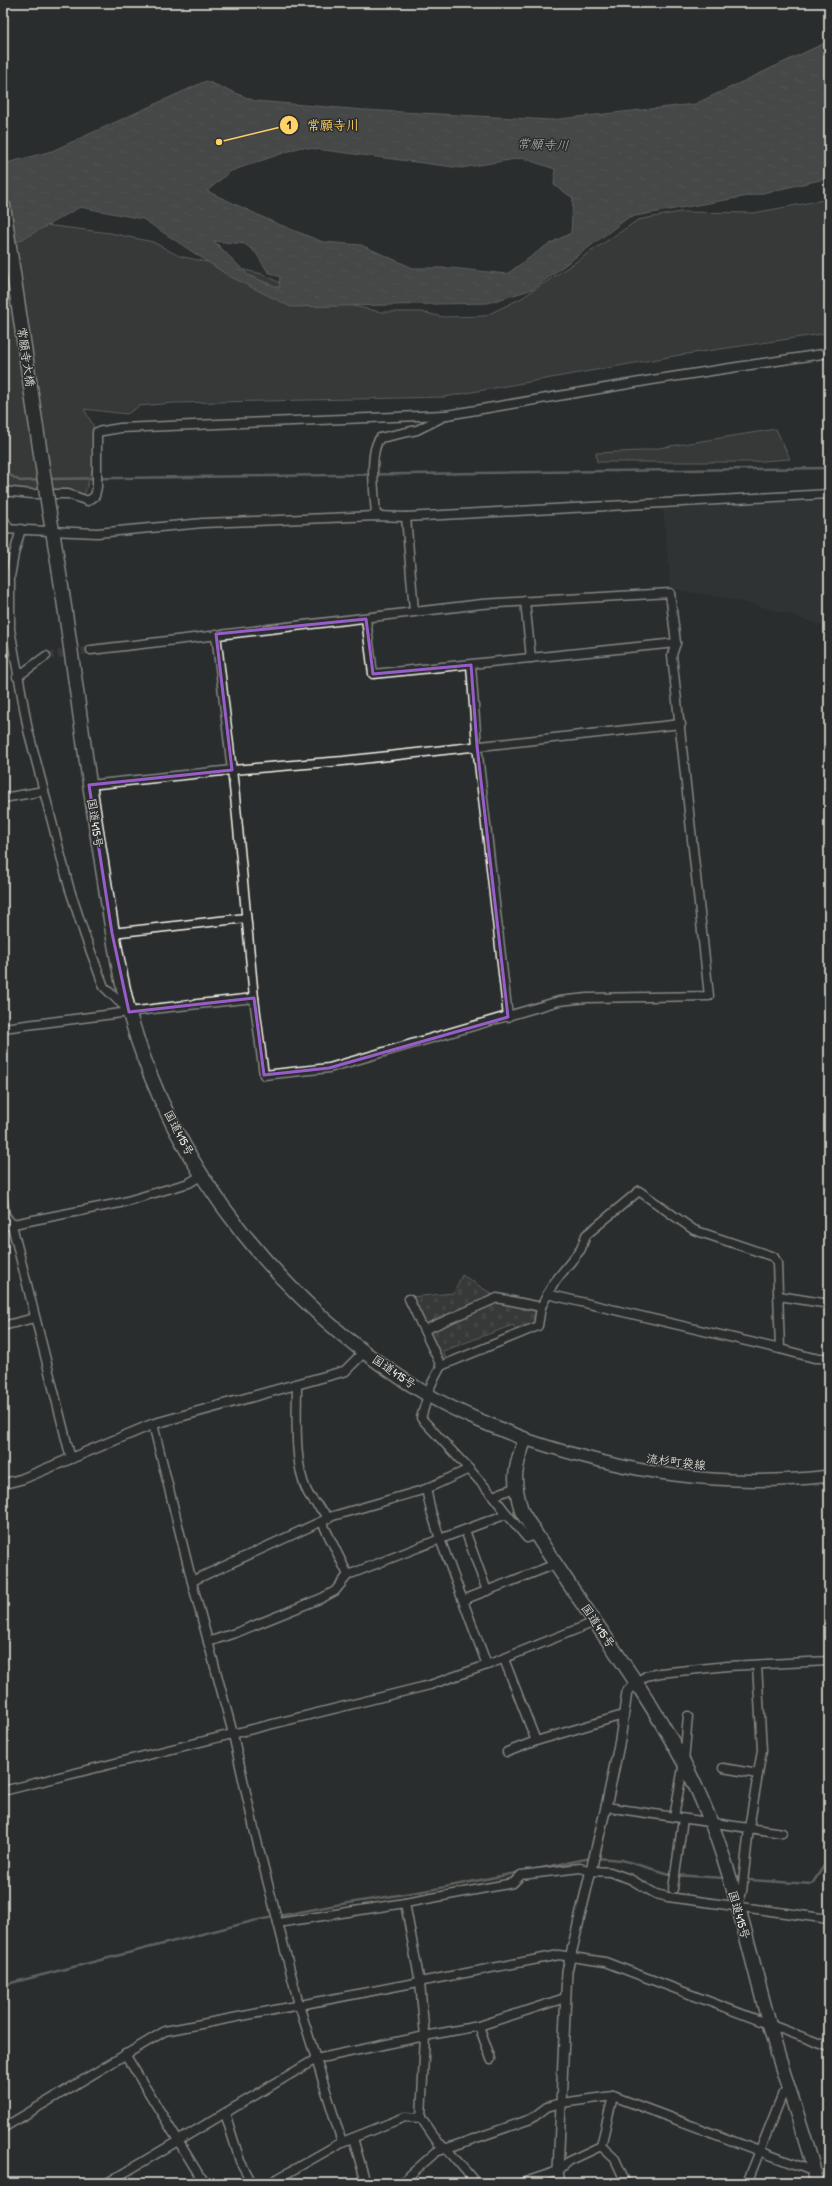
<svg xmlns="http://www.w3.org/2000/svg" width="832" height="2186" font-family="'Patrick Hand','Klee One',sans-serif">
	<style>
		.built { fill: #373a3a }
		.green { fill: #444645; stroke: #9c9c96 }
		.cemetery { fill: url(#cemetery-stones); stroke: #9c9c96 }
		.water { fill: url(#water-ripples); stroke: #9f9f9a; fill-rule: evenodd }
		.lines { fill: none; stroke-linecap: round; stroke-linejoin: round }
		.stream { stroke: #9f9f9a; stroke-width: 2.5 }
		.minor-tunnel { stroke: #484a4a; stroke-width: 8; stroke-dasharray: 8 4; stroke-linecap: butt }
		.minor-casing { stroke: #f4f1e8; stroke-width: 11 }
		.tertiary-casing { stroke: #f4f1e8; stroke-width: 12 }
		.secondary-casing { stroke: #f4f1e8; stroke-width: 14 }
		.trunk-casing { stroke: #f4f1e8; stroke-width: 16 }
		.minor { stroke: #2a2d2e; stroke-width: 8 }
		.tertiary { stroke: #2a2d2e; stroke-width: 9 }
		.secondary { stroke: #2a2d2e; stroke-width: 11 }
		.trunk { stroke: #2a2d2e; stroke-width: 13 }
		.trunk-bridge-casing { stroke: #f4f1e8; stroke-width: 16; stroke-linecap: butt }
		.trunk-bridge { stroke: #2a2d2e; stroke-width: 13 }
		.marked { fill: none; stroke: #995dc9; stroke-width: 3; stroke-linejoin: round }
		.labels { text-anchor: middle; stroke-width: 3; stroke-linejoin: round; paint-order: stroke }
		.street-label { font-size: 12px; fill: #f4f1e8; stroke: #2a2d2e }
		.water-label { font-size: 13px; font-style: italic; fill: #b5b3ae; stroke: #2a2d2e }
		.leader { fill: none; stroke: #ffd166; stroke-width: 1.5 }
		.callout-dot { fill: #ffd166; stroke: #2a2d2e; stroke-width: 1.5 }
		.mark-label { font-size: 12px; text-anchor: middle; font-weight: bold; fill: #111 }
		.callout-label { font-size: 13px; text-anchor: middle; font-weight: bold; fill: #ffd166; stroke: #2a2d2e; stroke-width: 3; stroke-linejoin: round; paint-order: stroke }
	</style>
	<defs>
		<pattern id="cemetery-stones" width="16" height="16" patternUnits="userSpaceOnUse"><rect width="16" height="16" fill="#444645"/><path d="M2 7V4a2 2 0 0 1 4 0v3zM10 15v-3a2 2 0 0 1 4 0v3z" fill="#606160"/></pattern>
		<pattern id="water-ripples" width="26" height="14" patternUnits="userSpaceOnUse"><rect width="26" height="14" fill="#676866"/><path d="M2 4q2-2 4 0t4 0M15 11q2-2 4 0t4 0" fill="none" stroke="#7d7e7c"/></pattern>
	</defs>
	<rect width="100%" height="100%" fill="#2a2d2e"/>
	<filter id="ink" filterUnits="userSpaceOnUse"><feTurbulence type="fractalNoise" baseFrequency=".025" numOctaves="2"/><feDisplacementMap in="SourceGraphic" scale="8" xChannelSelector="R" yChannelSelector="G"/><feConvolveMatrix kernelMatrix="1 2 1 2 8 2 1 2 1" color-interpolation-filters="sRGB"/></filter>
	<g filter="url(#ink)">
		<polygon class="built" points="829,500 829,628 785,613 735,600 672,589 671,587 663,509"/>
		<g class="green">
			<polygon points="829,199 829,333 680,355 444,397 173,403 139,406 127,414 84,409 93,425 93,467 84,496 3,487 3,243 37,224 110,233 153,242 179,256 263,274 302,295 381,312 421,312 443,317 485,316 522,298 638,220 680,212 754,213"/>
			<polygon points="776,429 790,459 748,462 597,462 596,453 640,451"/>
		</g>
		<polygon class="cemetery" points="462,1275 495,1296 498,1301 536,1311 535,1325 517,1332 513,1325 443,1351 446,1359 439,1361 410,1297 454,1293"/>
		<path class="water" d="M 829,41 L 829,178 L 754,195 L 629,217 L 533,289 L 488,303 L 291,307 L 229,276 L 143,219 L 80,207 L 3,250 L 3,164 L 52,151 L 206,81 L 255,101 L 364,110 L 551,120 L 695,104 ZM 301,147 L 461,168 L 522,158 L 555,169 L 554,185 L 573,198 L 571,233 L 547,245 L 507,274 L 451,268 L 413,268 L 361,245 L 323,242 L 273,222 L 207,191 L 231,171 ZM 214,241 L 245,244 L 256,253 L 268,272 L 280,277 L 279,288 L 248,275 Z"/>
		<g class="lines">
			<g class="stream">
				<polyline points="3,471 20,481 41,480"/>
				<polyline points="48,479 829,468"/>
				<polyline points="596,1858 622,1860 673,1875 725,1878"/>
				<polyline points="734,1879 812,1884 829,1858"/>
				<polyline points="3,1985 253,1921 336,1905 430,1890 591,1858"/>
			</g>
			<polyline class="minor-tunnel" points="46,656 91,650"/>
			<g class="minor-casing">
				<g id="minor">
					<polyline points="3,491 32,494 68,494 88,501 95,496 97,487 97,432 120,428 445,415"/>
					<path d="M 376,516 C 375,495 368,453 380,438 L 417,430 L 447,415 L 652,380 L 829,353"/>
					<polyline points="406,517 414,611"/>
					<polyline points="3,518 9,529"/>
					<polyline points="3,529 97,533 203,523 376,516 406,517 829,494"/>
					<polyline points="21,529 14,554 10,577 10,629 28,730 69,887 85,936 104,987 128,1010"/>
					<polyline points="525,601 531,658"/>
					<polyline points="366,619 373,674 676,643"/>
					<polyline points="91,650 482,604 670,593 676,643 672,655 709,996 587,998 559,1001 329,1068 264,1075 254,998 235,796 216,634"/>
					<polyline points="471,665 477,746 508,1017"/>
					<polyline points="17,677 46,656"/>
					<polyline points="89,785 232,770 343,761 681,724"/>
					<polyline points="3,798 44,791"/>
					<polyline points="112,933 246,918"/>
					<polyline points="3,1028 161,1008 254,998"/>
					<polyline points="3,1200 5,1215 12,1225 71,1459"/>
					<polyline points="3,1226 120,1203 189,1183 202,1175"/>
					<polyline points="779,1296 829,1304"/>
					<polyline points="409,1299 441,1366 431,1385 421,1418 469,1469"/>
					<polyline points="541,1307 553,1284 581,1249 586,1235 639,1191 694,1230 774,1257 777,1263 780,1349 547,1294"/>
					<polyline points="3,1326 34,1318"/>
					<polyline points="424,1330 497,1298 541,1307 538,1326 441,1366"/>
					<polyline points="780,1349 814,1358 829,1358"/>
					<path d="M 297,1384 C 297,1415 293,1468 309,1495 C 314,1503 323,1511 329,1518"/>
					<polyline points="153,1424 193,1586 232,1730 255,1833 299,2005 342,2142"/>
					<polyline points="493,1496 507,1514 440,1539 487,1665 595,1622"/>
					<polyline points="507,1514 527,1538 536,1534"/>
					<polyline points="322,1522 348,1575 440,1539 431,1511 426,1489"/>
					<polyline points="465,1530 487,1591"/>
					<polyline points="192,1581 333,1516 426,1489 469,1469 493,1496 514,1488"/>
					<polyline points="463,1600 556,1564"/>
					<polyline points="208,1642 238,1632 322,1598 335,1591 348,1575"/>
					<polyline points="504,1659 536,1741 507,1752"/>
					<polyline points="635,1683 646,1676 660,1673 728,1666 829,1661"/>
					<polyline points="536,1741 623,1715"/>
					<polyline points="723,1768 758,1774"/>
					<polyline points="3,1791 430,1685 487,1665"/>
					<polyline points="606,1807 782,1833"/>
					<polyline points="674,1817 684,1762 688,1716"/>
					<polyline points="673,1889 683,1819"/>
					<polyline points="738,1904 742,1892 749,1828 762,1750 757,1665"/>
					<polyline points="278,1923 405,1903"/>
					<polyline points="479,2026 565,1998"/>
					<polyline points="125,2054 204,2183"/>
					<polyline points="613,2096 601,2146 615,2159 626,2183"/>
					<polyline points="225,2113 316,2059 425,2036 420,1983 405,1903 513,1883 521,1875 580,1868 592,1871 610,1872 630,1879 656,1894 668,1897 829,1919"/>
					<polyline points="421,2118 425,2036 479,2026 491,2059"/>
					<polyline points="3,2128 165,2031 559,1955 605,1962 829,2047"/>
					<polyline points="353,2138 366,2183"/>
					<polyline points="107,2183 225,2113 240,2161 252,2183"/>
					<polyline points="193,2183 202,2178"/>
					<polyline points="270,2183 342,2142 405,2117 421,2118 438,2143 447,2149 476,2183"/>
					<polyline points="401,2183 436,2152 531,2119 547,2107 561,2103 613,2096 815,2172"/>
					<polyline points="522,2183 558,2171 569,2161 601,2146"/>
					<polyline points="747,2183 783,2093 789,2089"/>
				</g>
			</g>
			<g class="tertiary-casing">
				<g id="tertiary">
					<polyline points="3,1484 22,1479 153,1424 345,1371 364,1352"/>
					<polyline points="560,2183 558,2171 567,1971 606,1807 620,1740 627,1692 635,1683"/>
				</g>
			</g>
			<g class="secondary-casing">
				<path id="secondary" d="M 525,1439 C 626,1473 722,1489 829,1476"/>
			</g>
			<g class="trunk-casing">
				<path id="trunk" d="M 49,511 C 70,626 82,743 101,859 C 109,910 116,962 129,1012 C 173,1172 287,1311 428,1395 C 459,1413 492,1426 525,1439 C 514,1470 512,1480 522,1512 C 573,1596 637,1674 683,1761 C 730,1848 747,1947 774,2041 C 787,2088 806,2135 817,2183"/>
			</g>
			<use href="#minor" class="minor"/>
			<use href="#tertiary" class="tertiary"/>
			<use href="#secondary" class="secondary"/>
			<use href="#trunk" class="trunk"/>
			<g class="trunk-bridge-casing">
				<polyline id="trunk-bridge" points="3,203 49,511"/>
			</g>
			<use href="#trunk-bridge" class="trunk-bridge"/>
		</g>
	</g>
	<path d="M0 0H832V2186H0ZM 366,619 L 373,674 L 471,665 L 477,746 L 508,1017 L 329,1068 L 264,1075 L 254,998 L 129,1012 L 112,933 L 89,785 L 232,770 L 216,634 Z" fill="#2a2d2e" fill-opacity=".55" fill-rule="evenodd"/>
	<path class="marked" d="M 366,619 L 373,674 L 471,665 L 477,746 L 508,1017 L 329,1068 L 264,1075 L 254,998 L 129,1012 L 112,933 L 89,785 L 232,770 L 216,634 Z"/>
	<g class="labels">
		<g class="street-label">
			<text transform="translate(26 357) rotate(81)" y="4">常願寺大橋</text>
			<text transform="translate(95 823) rotate(81)" y="4">国道415号</text>
			<text transform="translate(179 1133) rotate(62)" y="4">国道415号</text>
			<text transform="translate(394 1372) rotate(34)" y="4">国道415号</text>
			<text transform="translate(676 1462) rotate(7)" y="4">流杉町袋線</text>
			<text transform="translate(598 1626) rotate(56)" y="4">国道415号</text>
			<text transform="translate(739 1915) rotate(74)" y="4">国道415号</text>
		</g>
		<g class="water-label">
			<text transform="translate(543 144) rotate(2)" y="5">常願寺川</text>
		</g>
	</g>
	<path class="leader" d="M219 142L289 125"/>
	<g class="callout-dot">
		<circle cx="219" cy="142" r="4"/>
		<circle cx="289" cy="125" r="10"/>
	</g>
	<g class="mark-label">
		<text x="289" y="129">1</text>
	</g>
	<g class="callout-label">
		<text x="333" y="130">常願寺川</text>
	</g>
	<rect width="832" height="2186" fill="none" stroke="#2a2d2e" stroke-width="16"/>
	<rect x="8" y="8" width="816" height="2170" fill="none" stroke="#f4f1e8" stroke-width="1.5" filter="url(#ink)"/>
</svg>
